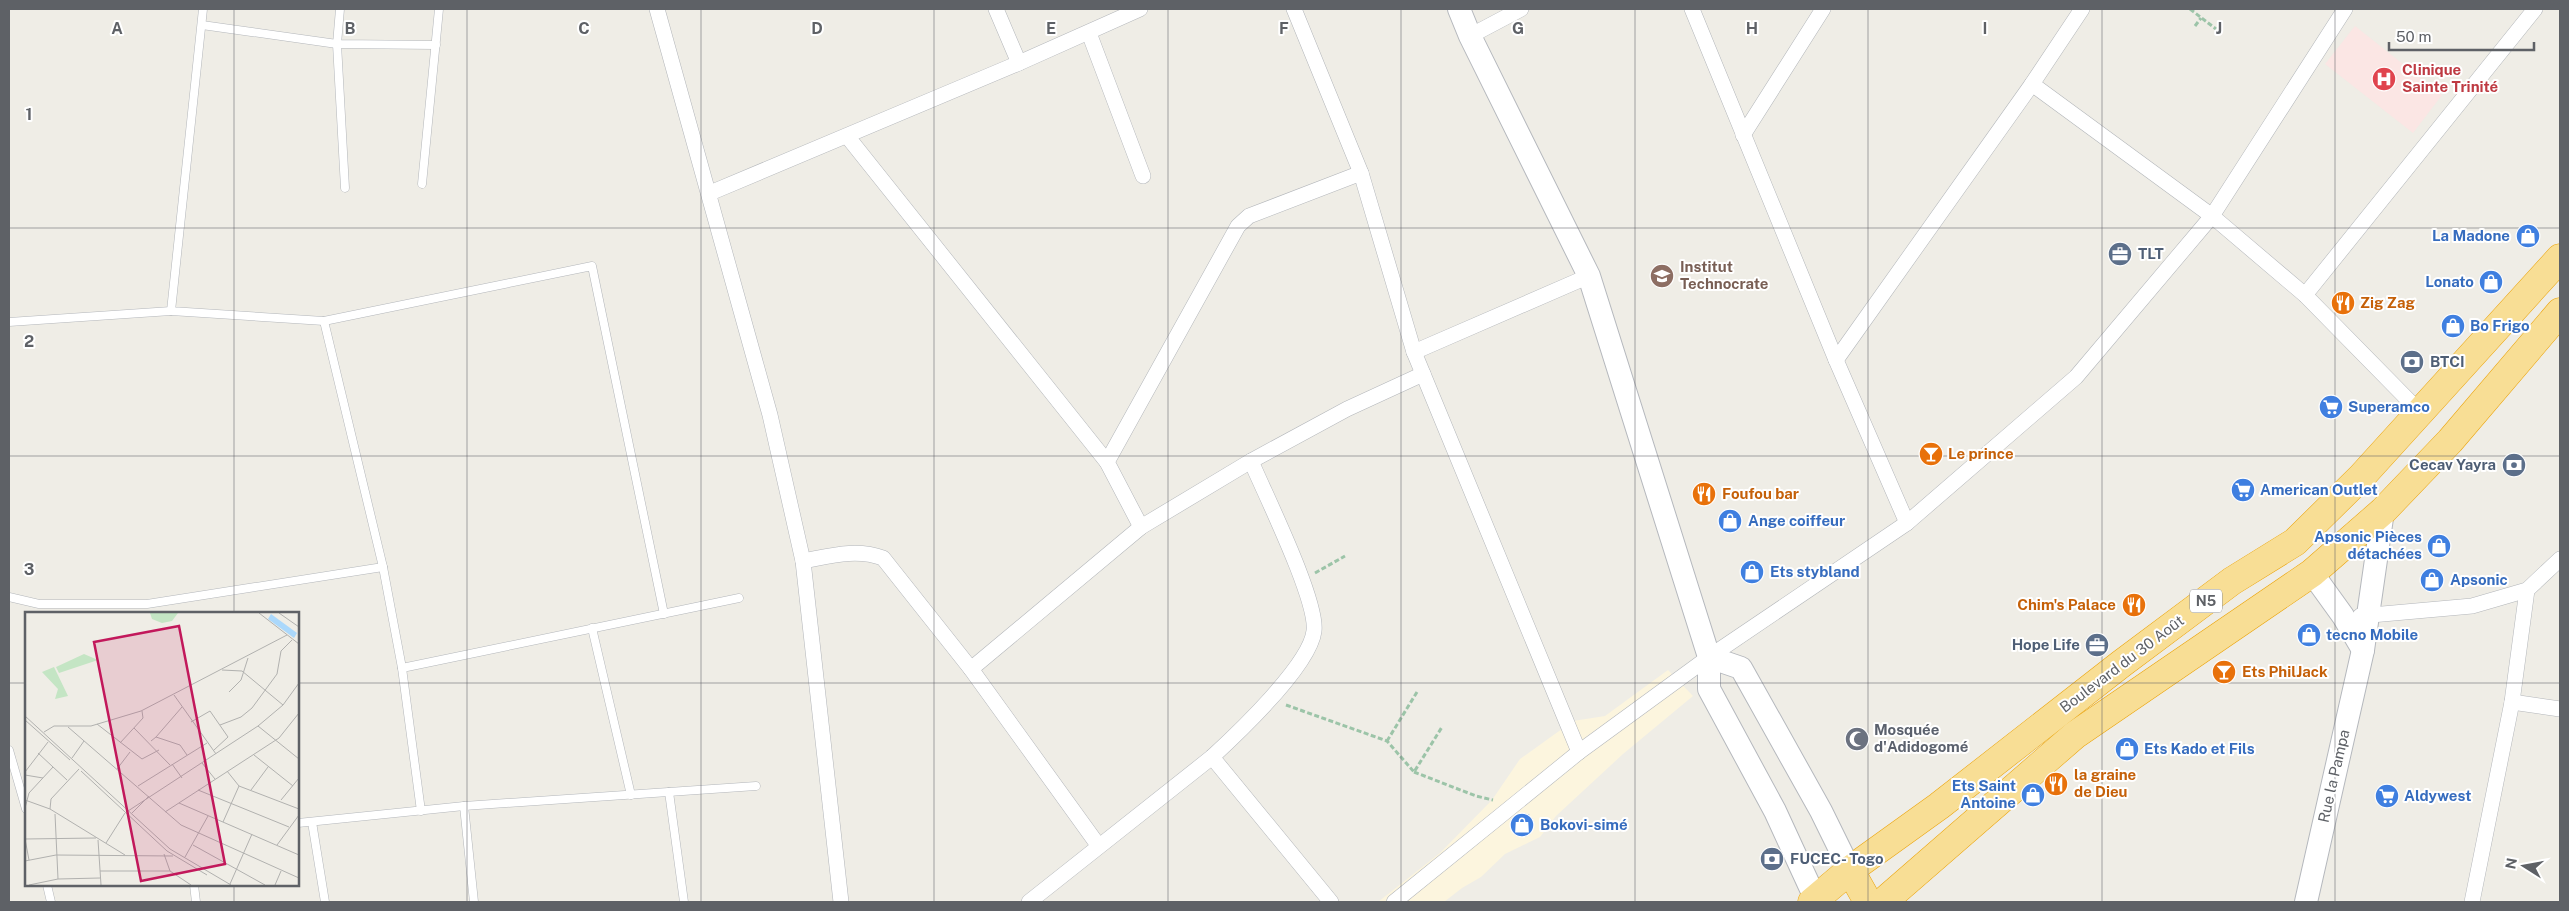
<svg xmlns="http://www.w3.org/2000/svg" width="2569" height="911" font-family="'Public Sans',sans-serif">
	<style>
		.commercial { fill: #fcf5de }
		.medical { fill: #fbe6e4 }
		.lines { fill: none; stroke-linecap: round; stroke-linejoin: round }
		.lane-casing { stroke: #b3b6ba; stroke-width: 9 }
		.street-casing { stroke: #b3b6ba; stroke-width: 16 }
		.secondary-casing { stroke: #b5b8bd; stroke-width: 24 }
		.highway-casing { stroke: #eba40b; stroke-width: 29 }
		.path { stroke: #9cc4a8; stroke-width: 3; stroke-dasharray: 5 2.5; stroke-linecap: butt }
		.lane { stroke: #fff; stroke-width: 8 }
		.street { stroke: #fff; stroke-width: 15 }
		.secondary { stroke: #fff; stroke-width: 22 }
		.highway { stroke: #f8de95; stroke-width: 28 }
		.grid { fill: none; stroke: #5e6166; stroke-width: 1; stroke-opacity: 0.55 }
		.labels { text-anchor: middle; stroke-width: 4; stroke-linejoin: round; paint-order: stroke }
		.shield { fill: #fff; stroke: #8e9094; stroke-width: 1 }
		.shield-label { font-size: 14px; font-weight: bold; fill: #5e6166 }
		.health-label { font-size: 15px; font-weight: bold; fill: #be3a42; stroke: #fff; text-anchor: start }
		.shop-label { font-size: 15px; font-weight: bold; fill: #366cbe; stroke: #fff; text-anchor: start }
		.service-label { font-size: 15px; font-weight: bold; fill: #4e5e75; stroke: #fff; text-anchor: start }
		.education-label { font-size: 15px; font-weight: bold; fill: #785e54; stroke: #fff; text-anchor: start }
		.food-label { font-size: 15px; font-weight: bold; fill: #c56008; stroke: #fff; text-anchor: start }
		.street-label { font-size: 15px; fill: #5e6166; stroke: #fff }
		.worship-label { font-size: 15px; font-weight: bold; fill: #5b616d; stroke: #fff; text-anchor: start }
		.inset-road { fill: none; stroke: #b1b1af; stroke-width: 1 }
		.view { fill: #c2185b; fill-opacity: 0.15; stroke: #c2185b; stroke-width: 2.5 }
		.inset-edge { fill: none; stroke: #5e6166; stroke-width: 2.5 }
		.grid-label { font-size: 16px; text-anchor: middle; font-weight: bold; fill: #5e6166; stroke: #fff; stroke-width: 4; stroke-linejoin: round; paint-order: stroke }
	</style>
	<rect width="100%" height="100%" fill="#efede6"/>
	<polygon class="commercial" points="1668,670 1693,696 1623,754 1556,816 1540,837 1505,854 1481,877 1462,888 1444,902 1378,902 1440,853 1492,800 1520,759 1573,721 1605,716"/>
	<polygon class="medical" points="2355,26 2442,95 2413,133 2325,64"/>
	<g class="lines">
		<g class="lane-casing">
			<g id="lane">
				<polyline points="203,9 171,311 324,321"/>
				<polyline points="340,9 337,44 345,188"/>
				<polyline points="202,25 337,44 436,45"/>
				<polyline points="422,184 439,9"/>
				<polyline points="9,322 171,311"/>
				<polyline points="9,597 39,604 147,604 383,567"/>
				<polyline points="592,628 631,795"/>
				<polyline points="402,668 739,598"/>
				<polyline points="9,750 26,809"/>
				<polyline points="669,792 684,902"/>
				<polyline points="421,811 402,668 383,567 324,321 592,266 664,614"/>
				<polyline points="312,822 325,902"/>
				<polyline points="298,823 464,806"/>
				<polyline points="47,885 51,902"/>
				<polyline points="194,885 196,902"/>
				<polyline points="474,902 464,806 756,786"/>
			</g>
		</g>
		<g class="street-casing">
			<g id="street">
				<polyline points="657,9 770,415 803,561 841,902"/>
				<polyline points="996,9 1019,63"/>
				<polyline points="1294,9 1361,173 1414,352 1579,752"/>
				<polyline points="1692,9 1836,360 1907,523"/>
				<polyline points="1089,33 1143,176"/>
				<polyline points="1470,36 1521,9"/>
				<polyline points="2032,84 2212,216 2305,295 2420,412"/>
				<polyline points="1743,135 1823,9"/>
				<polyline points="847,136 1107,462"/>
				<polyline points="710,193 1019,63 1140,9"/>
				<polyline points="2305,295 2535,9"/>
				<polyline points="1414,352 1589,276"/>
				<polyline points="1836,360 2032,84 2082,9"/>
				<polyline points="1141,527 1107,462 1238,226 1249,216 1361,173"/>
				<path d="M 803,561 C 830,556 856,548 883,558 L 971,669 L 1098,845"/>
				<polyline points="2360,616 2472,606 2527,590 2560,559"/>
				<polyline points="971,669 1141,527 1251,461 1347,409 1423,374"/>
				<polyline points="2512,702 2560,709"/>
				<polyline points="1212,757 1331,902"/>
				<path d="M 1029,902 L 1212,757 C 1238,733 1310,665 1314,631 C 1318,601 1265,494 1251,461"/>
				<polyline points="1394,902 1579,752 1709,657 1907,523 2076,377 2212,216 2345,9"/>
				<polyline points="2472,902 2512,702 2527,590"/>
			</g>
		</g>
		<g class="secondary-casing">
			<g id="secondary">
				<polyline points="1459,9 1470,36 1589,276 1709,657 1709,689 1775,811 1816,900"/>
				<polyline points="2312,573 2343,616 2363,650"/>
				<polyline points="1709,657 1741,668 1821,811 1850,870"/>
				<polyline points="2306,902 2363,650 2383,511"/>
			</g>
		</g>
		<g class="highway-casing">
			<g id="highway">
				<polyline points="1850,870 1868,902"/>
				<polyline points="1812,902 1850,870 1939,806 2121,664 2232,581 2295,542 2362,476 2560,258"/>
				<polyline points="1883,902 2075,735 2312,573 2383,511 2450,441 2560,312"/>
			</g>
		</g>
		<g class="path">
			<polyline points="2190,9 2216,29"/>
			<polyline points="2195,26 2201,18"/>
			<polyline points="1315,573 1345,556"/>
			<polyline points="1286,705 1387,741 1414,772 1442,727"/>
			<polyline points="1387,741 1417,692"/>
			<polyline points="1414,772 1476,796 1493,800"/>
		</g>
		<use href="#lane" class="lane"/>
		<use href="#street" class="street"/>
		<use href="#secondary" class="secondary"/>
		<use href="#highway" class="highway"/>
	</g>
	<path class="grid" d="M 234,9 L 234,614M 467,9 L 467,902M 701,9 L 701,902M 934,9 L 934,902M 1168,9 L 1168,902M 1401,9 L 1401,902M 1635,9 L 1635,902M 1868,9 L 1868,902M 2102,9 L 2102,902M 2335,9 L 2335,902M 9,228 L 2560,228M 9,456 L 2560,456M 9,683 L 26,683M 298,683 L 2560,683M 234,885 L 234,902"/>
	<defs>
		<g id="hospital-disc" transform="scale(1.25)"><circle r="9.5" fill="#e0444e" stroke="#fff"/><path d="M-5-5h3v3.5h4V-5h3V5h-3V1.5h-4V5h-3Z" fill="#fff"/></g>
		<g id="shop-disc" transform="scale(1.25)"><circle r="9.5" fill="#3f7fe0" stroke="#fff"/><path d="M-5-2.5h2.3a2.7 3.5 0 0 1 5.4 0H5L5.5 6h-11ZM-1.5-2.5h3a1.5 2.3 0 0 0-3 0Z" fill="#fff"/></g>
		<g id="office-disc" transform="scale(1.25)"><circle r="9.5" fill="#5c6f8a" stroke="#fff"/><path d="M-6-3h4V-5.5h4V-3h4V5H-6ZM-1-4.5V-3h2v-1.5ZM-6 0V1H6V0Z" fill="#fff"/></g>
		<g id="school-disc" transform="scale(1.25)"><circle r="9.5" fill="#8d6e63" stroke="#fff"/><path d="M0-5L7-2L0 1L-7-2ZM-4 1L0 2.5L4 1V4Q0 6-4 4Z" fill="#fff"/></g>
		<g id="restaurant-disc" transform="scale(1.25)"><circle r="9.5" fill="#e8710a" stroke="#fff"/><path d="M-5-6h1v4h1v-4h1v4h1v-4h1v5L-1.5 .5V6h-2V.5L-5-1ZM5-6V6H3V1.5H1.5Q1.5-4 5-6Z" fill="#fff"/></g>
		<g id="bank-disc" transform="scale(1.25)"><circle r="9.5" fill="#5c6f8a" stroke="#fff"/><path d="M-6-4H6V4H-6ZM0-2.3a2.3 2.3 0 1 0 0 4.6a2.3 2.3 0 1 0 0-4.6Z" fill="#fff"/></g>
		<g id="supermarket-disc" transform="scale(1.25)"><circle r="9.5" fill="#3f7fe0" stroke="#fff"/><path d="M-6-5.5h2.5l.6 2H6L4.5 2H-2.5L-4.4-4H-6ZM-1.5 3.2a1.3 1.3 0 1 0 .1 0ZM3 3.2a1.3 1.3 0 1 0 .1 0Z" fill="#fff"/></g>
		<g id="bar-disc" transform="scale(1.25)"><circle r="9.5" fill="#e8710a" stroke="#fff"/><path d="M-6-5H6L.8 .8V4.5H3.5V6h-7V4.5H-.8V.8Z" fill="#fff"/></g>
		<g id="mosque-disc" transform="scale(1.25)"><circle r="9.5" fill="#6b7280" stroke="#fff"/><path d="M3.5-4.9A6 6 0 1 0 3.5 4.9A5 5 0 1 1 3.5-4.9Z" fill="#fff"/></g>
	</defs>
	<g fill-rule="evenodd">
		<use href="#hospital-disc" x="2384" y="79"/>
		<use href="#shop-disc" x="2528" y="236"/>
		<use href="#office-disc" x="2120" y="254"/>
		<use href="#school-disc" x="1662" y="276"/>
		<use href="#shop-disc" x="2491" y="282"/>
		<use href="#restaurant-disc" x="2343" y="303"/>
		<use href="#shop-disc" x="2453" y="326"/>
		<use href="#bank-disc" x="2412" y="362"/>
		<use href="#supermarket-disc" x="2331" y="407"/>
		<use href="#bar-disc" x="1931" y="454"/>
		<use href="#bank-disc" x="2514" y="465"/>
		<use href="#supermarket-disc" x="2243" y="490"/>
		<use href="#restaurant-disc" x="1704" y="494"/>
		<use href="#shop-disc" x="1730" y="521"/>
		<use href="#shop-disc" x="2439" y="546"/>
		<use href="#shop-disc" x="1752" y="572"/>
		<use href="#shop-disc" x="2432" y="580"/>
		<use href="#restaurant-disc" x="2134" y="605"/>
		<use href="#shop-disc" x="2309" y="635"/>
		<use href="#office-disc" x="2097" y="645"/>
		<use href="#bar-disc" x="2224" y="672"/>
		<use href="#mosque-disc" x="1857" y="739"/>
		<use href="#shop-disc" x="2127" y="749"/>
		<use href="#restaurant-disc" x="2056" y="784"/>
		<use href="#shop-disc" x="2033" y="795"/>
		<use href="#supermarket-disc" x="2387" y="796"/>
		<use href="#shop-disc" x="1522" y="825"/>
		<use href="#bank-disc" x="1772" y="859"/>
	</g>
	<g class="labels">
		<rect class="shield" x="2190" y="589.5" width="32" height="23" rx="4"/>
		<g class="shield-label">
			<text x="2206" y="606">N5</text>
		</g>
		<g class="health-label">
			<text x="2402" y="75">Clinique<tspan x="2402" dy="17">Sainte Trinité</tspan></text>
		</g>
		<g class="shop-label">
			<text x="2510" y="241" text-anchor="end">La Madone</text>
			<text x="2474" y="287" text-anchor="end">Lonato</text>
			<text x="2470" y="331">Bo Frigo</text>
			<text x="2348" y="412">Superamco</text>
			<text x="2260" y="495">American Outlet</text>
			<text x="1748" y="526">Ange coiffeur</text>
			<text x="2422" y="542" text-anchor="end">Apsonic Pièces<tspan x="2422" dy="17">détachées</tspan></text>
			<text x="1770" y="577">Ets stybland</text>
			<text x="2450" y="585">Apsonic</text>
			<text x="2326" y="640">tecno Mobile</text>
			<text x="2144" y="754">Ets Kado et Fils</text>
			<text x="2016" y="791" text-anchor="end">Ets Saint<tspan x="2016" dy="17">Antoine</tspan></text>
			<text x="2404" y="801">Aldywest</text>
			<text x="1540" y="830">Bokovi-simé</text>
		</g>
		<g class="service-label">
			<text x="2138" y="259">TLT</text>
			<text x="2430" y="367">BTCI</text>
			<text x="2496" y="470" text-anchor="end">Cecav Yayra</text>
			<text x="2080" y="650" text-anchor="end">Hope Life</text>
			<text x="1790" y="864">FUCEC- Togo</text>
		</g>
		<g class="education-label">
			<text x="1680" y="272">Institut<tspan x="1680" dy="17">Technocrate</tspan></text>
		</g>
		<g class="food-label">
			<text x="2360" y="308">Zig Zag</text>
			<text x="1948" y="459">Le prince</text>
			<text x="1722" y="499">Foufou bar</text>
			<text x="2116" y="610" text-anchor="end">Chim's Palace</text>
			<text x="2242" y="677">Ets PhilJack</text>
			<text x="2074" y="780">la graine<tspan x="2074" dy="17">de Dieu</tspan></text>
		</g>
		<g class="street-label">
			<text transform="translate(2122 664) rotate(-37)" y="5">Boulevard du 30 Août</text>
			<text transform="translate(2334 776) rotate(-77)" y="5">Rue la Pampa</text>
		</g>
		<g class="worship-label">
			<text x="1874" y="735">Mosquée<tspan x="1874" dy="17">d'Adidogomé</tspan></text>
		</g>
	</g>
	<g transform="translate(25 612)">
		<rect width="274" height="274" fill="#efede6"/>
		<path d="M 125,1 L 153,1 L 147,9 L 137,11 L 127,7 ZM 59,42 L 73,48 L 34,61 L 31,55 ZM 29,55 L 43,84 L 30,87 L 33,77 L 17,60 Z" fill="#c4e5c4"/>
		<path d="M 246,2 L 272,21 L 269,26 L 243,7 Z" fill="#abd8fb"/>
		<path class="inset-road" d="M 234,1 L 274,32M 254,1 L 274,15M 197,58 L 217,59 L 258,93M 204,80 L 216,68 L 223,46M 149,83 L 191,142M 0,104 L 145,237 L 206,273M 0,108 L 45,148M 166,110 L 185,99 L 203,125 L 189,138M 72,112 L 117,147 L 134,138M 195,113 L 216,105 L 227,96 L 252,62 L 256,39 L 267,28M 233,114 L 274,147M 43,115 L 156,213 L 274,266M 109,116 L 145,153M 19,120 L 29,114 L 66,114 L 116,99 L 262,23M 131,125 L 157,95M 126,129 L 131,125 L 155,133 L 162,143M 95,131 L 118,106 L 117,99M 13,141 L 42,168M 229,143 L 268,174M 47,146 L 59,129M 177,151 L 190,167M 147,152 L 157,166M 92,157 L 105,140M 56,159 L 142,239 L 182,263M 202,159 L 214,174 L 274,197M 0,160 L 23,130M 0,163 L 18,166M 113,174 L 182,131M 173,178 L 264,215M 226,178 L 243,155M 0,188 L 25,197 L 100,243M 256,188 L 274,166M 154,191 L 274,243M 0,196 L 4,181 L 28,155M 25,197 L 26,187 L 54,157M 103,199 L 233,114 L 258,93 L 274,71M 140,200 L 254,126 L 274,101M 107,201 L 124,184M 30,202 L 33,267M 198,210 L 214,174M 0,227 L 71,226M 0,227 L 4,248M 73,228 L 76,273M 81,231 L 100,201M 168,233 L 240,273M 252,233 L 274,203M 139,242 L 145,259 L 166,273M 160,245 L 183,204M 0,249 L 31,243 L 148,244M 0,250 L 0,273M 75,259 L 145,259M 205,272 L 227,222M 4,273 L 33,267 L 75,266M 250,273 L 256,259"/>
		<path class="view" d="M 154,14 L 200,252 L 116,269 L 69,30 Z"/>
		<rect width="274" height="274" class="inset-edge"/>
	</g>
	<g class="grid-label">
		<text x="117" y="34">A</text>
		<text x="350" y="34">B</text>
		<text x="584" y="34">C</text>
		<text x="817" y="34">D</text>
		<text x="1051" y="34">E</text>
		<text x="1284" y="34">F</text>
		<text x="1518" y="34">G</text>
		<text x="1752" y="34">H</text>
		<text x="1985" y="34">I</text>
		<text x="2219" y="34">J</text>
		<text x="29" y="120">1</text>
		<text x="29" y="347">2</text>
		<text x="29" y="575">3</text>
	</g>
	<rect width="2569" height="911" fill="none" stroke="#5e6166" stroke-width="20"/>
	<g transform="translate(2524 866) rotate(281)" stroke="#ffffff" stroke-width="4" paint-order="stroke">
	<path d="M0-4L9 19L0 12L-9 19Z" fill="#5e6166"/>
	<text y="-8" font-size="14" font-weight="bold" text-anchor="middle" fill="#5e6166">N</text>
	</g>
	<path d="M2389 42v8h145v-8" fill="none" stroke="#5e6166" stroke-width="2.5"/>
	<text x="2396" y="42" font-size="15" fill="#5e6166" stroke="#ffffff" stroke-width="4" paint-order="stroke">50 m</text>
</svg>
